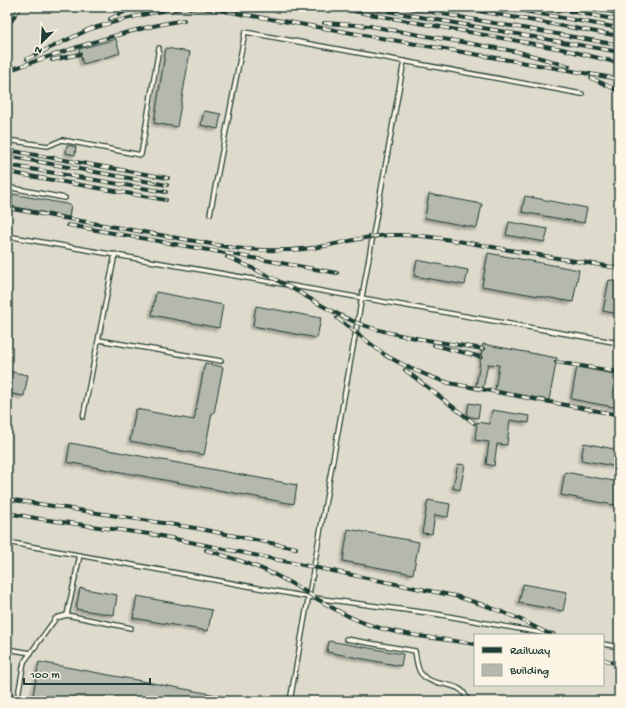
<svg xmlns="http://www.w3.org/2000/svg" width="626" height="708" font-family="'Gochi Hand',sans-serif">
	<style>
		.built { fill: #dedbcc; fill-rule: evenodd }
		.building { fill: #b5b9ad; stroke: #1f3d34; filter: url(#shadow) }
		.lines { fill: none; stroke-linecap: round; stroke-linejoin: round }
		.service-casing { stroke: #1f3d34; stroke-width: 6 }
		.service { stroke: #fcf5e5; stroke-width: 3.5 }
		.rail-casing { stroke: #1f3d34; stroke-width: 4 }
		.rail { stroke: #fcf5e5; stroke-width: 2.5; stroke-dasharray: 8; stroke-linecap: butt }
	</style>
	<defs>
		<filter id="shadow"><feDropShadow dx="-2.5" dy="2.5" stdDeviation="1" flood-color="#0004"/></filter>
	</defs>
	<rect width="100%" height="100%" fill="#efeada"/>
	<filter id="ink" filterUnits="userSpaceOnUse"><feTurbulence type="fractalNoise" baseFrequency=".025" numOctaves="2"/><feDisplacementMap in="SourceGraphic" scale="8" xChannelSelector="R" yChannelSelector="G"/><feConvolveMatrix kernelMatrix="1 2 1 2 8 2 1 2 1" color-interpolation-filters="sRGB"/></filter>
	<g filter="url(#ink)">
		<path class="built" d="M 7,7 L 619,7 L 619,701 L 7,701 ZM 475,635 L 603,635 L 603,685 L 475,685 Z"/>
		<g class="building">
			<polygon points="116,39 120,53 83,64 79,49"/>
			<polygon points="166,48 190,52 177,127 154,123"/>
			<polygon points="204,111 221,114 218,129 201,125"/>
			<polygon points="67,145 76,147 75,155 66,153"/>
			<polygon points="13,194 71,205 69,217 10,206"/>
			<polygon points="429,194 482,204 477,228 425,218"/>
			<polygon points="525,196 587,208 584,223 522,212"/>
			<polygon points="509,222 548,229 545,242 506,235"/>
			<polygon points="488,253 579,270 573,302 482,286"/>
			<polygon points="417,260 468,270 465,285 414,276"/>
			<polygon points="609,280 619,282 619,314 603,311"/>
			<polygon points="156,292 223,305 219,328 152,315"/>
			<polygon points="256,306 321,318 317,338 253,326"/>
			<polygon points="483,344 557,358 549,400 495,390 499,365 488,364 483,388 476,386"/>
			<polygon points="205,363 223,367 214,413 212,413 204,455 130,441 136,409 194,420"/>
			<polygon points="577,367 619,375 619,408 571,399"/>
			<polygon points="7,371 28,375 24,396 7,393"/>
			<polygon points="469,403 480,405 478,418 467,416"/>
			<polygon points="492,410 530,416 529,423 510,420 507,445 497,444 494,466 486,464 489,442 475,440 477,422 490,424"/>
			<polygon points="70,443 297,485 294,504 67,462"/>
			<polygon points="584,443 619,450 619,467 581,460"/>
			<polygon points="458,464 465,465 460,490 453,488"/>
			<polygon points="565,472 619,482 619,506 561,495"/>
			<polygon points="428,500 450,504 448,517 435,515 432,534 422,533"/>
			<polygon points="348,529 419,542 413,574 343,561"/>
			<polygon points="523,584 567,592 563,611 519,603"/>
			<polygon points="80,588 117,595 114,615 76,609"/>
			<polygon points="137,596 212,610 208,631 133,618"/>
			<polygon points="329,641 403,654 401,666 327,652"/>
			<polygon points="39,662 233,698 233,701 32,701"/>
		</g>
		<g class="lines">
			<g class="service-casing">
				<g id="service">
					<polyline points="7,140 48,146 62,140 141,155 159,48"/>
					<polyline points="7,187 65,198"/>
					<polyline points="210,214 245,32 582,94"/>
					<polyline points="7,236 619,343"/>
					<polyline points="99,340 221,361"/>
					<polyline points="83,417 115,254"/>
					<polyline points="7,542 308,597 436,614 553,635"/>
					<polyline points="67,615 80,555"/>
					<path d="M 346,639 L 415,651 C 416,658 417,667 420,672 C 431,690 464,678 467,701"/>
					<polyline points="603,644 619,647"/>
					<polyline points="7,649 31,653"/>
					<polyline points="7,696 18,698"/>
					<polyline points="17,701 24,662 56,618 67,615 131,628"/>
					<polyline points="290,701 404,61"/>
				</g>
			</g>
			<use href="#service" class="service"/>
			<g class="rail-casing">
				<g id="rail">
					<polyline points="331,7 562,49 619,63"/>
					<polyline points="364,7 619,52"/>
					<polyline points="403,7 619,45"/>
					<polyline points="456,7 619,36"/>
					<polyline points="502,7 619,28"/>
					<polyline points="545,7 619,20"/>
					<polyline points="584,7 619,13"/>
					<polyline points="110,19 134,7"/>
					<polyline points="324,23 370,26 403,32 519,52 569,66"/>
					<polyline points="7,28 20,7"/>
					<path d="M 87,30 C 121,20 157,9 193,8 C 204,8 214,10 224,11 L 619,79"/>
					<polyline points="27,59 92,28"/>
					<polyline points="52,60 80,54"/>
					<path d="M 7,71 C 65,51 123,30 184,20"/>
					<polyline points="591,78 619,91"/>
					<polyline points="7,150 168,178"/>
					<polyline points="7,156 167,185"/>
					<polyline points="7,165 166,192"/>
					<polyline points="7,172 166,200"/>
					<path d="M 7,208 L 234,248 C 265,251 294,252 325,246 C 347,242 370,235 393,235 C 424,234 457,241 487,246 C 531,254 575,261 619,268"/>
					<polyline points="68,225 337,273"/>
					<path d="M 227,257 C 246,265 264,273 282,283 C 307,296 328,311 355,322 C 392,337 443,342 483,349"/>
					<polyline points="337,318 389,358"/>
					<polyline points="434,345 481,357"/>
					<path d="M 385,355 C 406,367 426,376 449,383 L 619,415"/>
					<polyline points="556,362 619,372"/>
					<polyline points="405,370 474,423"/>
					<polyline points="7,499 195,528 296,548"/>
					<polyline points="7,513 41,519 156,535 455,596 484,605 517,618 551,635"/>
					<path d="M 206,550 C 232,558 259,566 283,579 C 312,594 339,615 370,625 C 403,636 440,638 475,644"/>
					<polyline points="603,659 619,665"/>
				</g>
			</g>
			<use href="#rail" class="rail"/>
		</g>
	</g>
	<rect width="626" height="708" fill="none" stroke="#fcf5e5" stroke-width="24"/>
	<rect x="12" y="12" width="602" height="684" fill="none" stroke="#1f3d34" stroke-width="1.5" filter="url(#ink)"/>
	<rect x="474" y="634" width="130" height="52" fill="#fcf5e5" stroke="#a4ab9e"/>
	<rect x="482" y="647" width="20" height="6" fill="#1f3d34" stroke="#a4ab9e"/>
	<text x="510" y="654" font-size="12" fill="#1f3d34">Railway</text>
	<rect x="482" y="664" width="20" height="12" fill="#b5b9ad" stroke="#a4ab9e"/>
	<text x="510" y="674" font-size="12" fill="#1f3d34">Building</text>
	<g transform="translate(42 42) rotate(204)" stroke="#fcf5e5" stroke-width="3" paint-order="stroke">
	<path d="M0-3L7 15L0 10L-7 15Z" fill="#1f3d34"/>
	<text y="-6" font-size="11" font-weight="bold" text-anchor="middle" fill="#1f3d34">N</text>
	</g>
	<path d="M24 678v6h126v-6" fill="none" stroke="#1f3d34" stroke-width="2"/>
	<text x="30" y="678" font-size="12" fill="#1f3d34" stroke="#fcf5e5" stroke-width="3" paint-order="stroke">100 m</text>
</svg>
